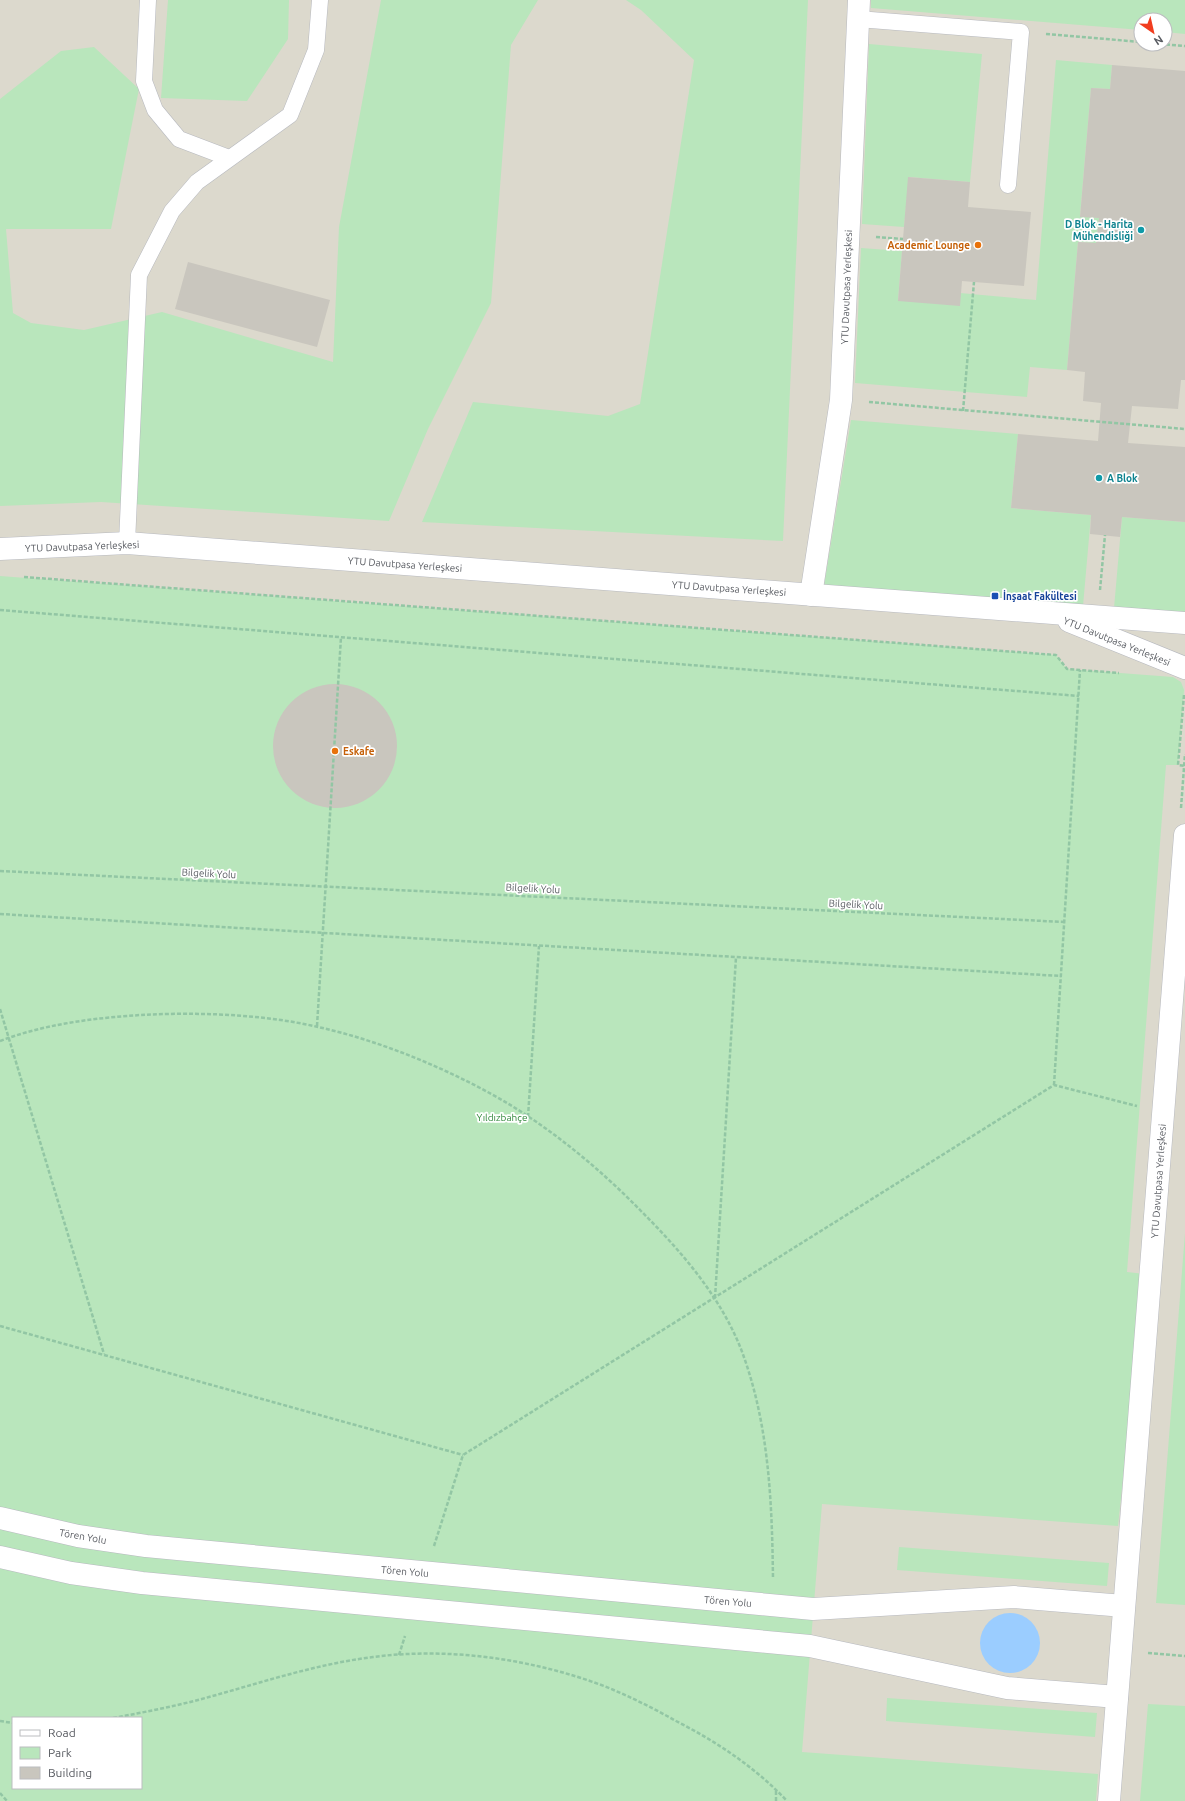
<svg xmlns="http://www.w3.org/2000/svg" width="1185" height="1801" font-family="Ubuntu,sans-serif">
	<style>
		.education { fill: #dcd9cd; fill-rule: evenodd }
		.green { fill: #b9e6bc; fill-rule: evenodd }
		.water { fill: #9bcdff }
		.building { fill: #c9c6be }
		.lines { fill: none; stroke-linecap: round; stroke-linejoin: round }
		.lane-casing { stroke: #b7b9bf; stroke-width: 17 }
		.street-casing { stroke: #b7b9bf; stroke-width: 23 }
		.path { stroke: #92c6a4; stroke-width: 2.5; stroke-dasharray: 4 2; stroke-linecap: butt }
		.lane { stroke: #fff; stroke-width: 16 }
		.street { stroke: #fff; stroke-width: 22 }
		.culture-dot { fill: #0f9aa8; stroke: #fff; stroke-width: 1.5 }
		.food-dot { fill: #e8710a; stroke: #fff; stroke-width: 1.5 }
		.transit-dot { fill: #1a4fb4; stroke: #fff; stroke-width: 1.5 }
		.labels { text-anchor: middle; stroke-width: 3.5; stroke-linejoin: round; paint-order: stroke }
		.culture-label { font-size: 10px; font-weight: bold; fill: #0d838f; stroke: #fff; text-anchor: end }
		.food-label { font-size: 10px; font-weight: bold; fill: #c56008; stroke: #fff; text-anchor: end }
		.street-label { font-size: 10px; fill: #585b61; stroke: #fff }
		.transit-label { font-size: 10px; font-weight: bold; fill: #164399; stroke: #fff; text-anchor: start }
		.park-label { font-size: 10px; fill: #30873a; stroke: #fff }
	</style>
	<rect width="100%" height="100%" fill="#eceade"/>
	<path class="education" d="M 0,0 L 1185,0 L 1185,1801 L 0,1801 ZM 1141,20 L 1165,20 L 1165,44 L 1141,44 ZM 13,1718 L 141,1718 L 141,1788 L 13,1788 Z"/>
	<g class="green">
		<polygon points="168,0 289,0 288,39 247,101 161,98"/>
		<polygon points="381,0 538,0 511,45 491,303 428,429 389,521 101,502 0,506 0,99 61,51 94,47 139,89 111,229 6,229 13,313 31,323 84,330 162,312 333,362 339,227"/>
		<polygon points="626,0 808,0 783,541 422,522 473,402 608,416 640,404 694,60 641,10"/>
		<polygon points="871,0 1185,0 1185,34 1165,32 1165,20 1141,20 1141,30 871,8"/>
		<polygon points="869,44 982,54 970,182 909,177 904,227 862,224"/>
		<polygon points="1056,60 1112,65 1110,89 1091,88 1080,216 1099,218 1096,243 1078,242 1067,370 1030,367 1027,397 855,383 861,248 902,251 898,301 960,293 1036,300"/>
		<polygon points="851,420 1018,434 1011,508 1091,515 1083,606 824,586"/>
		<polygon points="1122,517 1185,522 1185,614 1114,608"/>
		<path d="M 0,576 L 1056,655 L 1067,669 L 1173,677 L 1181,682 L 1184,690 L 1178,765 L 1166,765 L 1127,1272 L 1145,1274 L 1118,1526 L 822,1504 L 802,1752 L 1098,1774 L 1096,1801 L 0,1801 ZM 13,1718 L 141,1718 L 141,1788 L 13,1788 Z"/>
		<polygon points="1185,1233 1185,1605 1156,1603"/>
		<polygon points="899,1547 1109,1563 1107,1586 897,1570"/>
		<polygon points="887,1698 1097,1713 1095,1737 886,1721"/>
		<polygon points="1148,1704 1185,1706 1185,1801 1140,1801"/>
	</g>
	<circle class="water" cx="1010" cy="1643" r="30"/>
	<g class="building">
		<polygon points="1112,65 1185,71 1185,380 1181,380 1178,409 1132,406 1128,443 1185,447 1185,522 1122,517 1120,537 1090,534 1091,515 1011,508 1018,434 1098,441 1101,403 1083,401 1085,372 1067,370 1078,242 1096,243 1099,218 1080,217 1091,88 1110,89"/>
		<polygon points="908,177 970,182 968,207 1031,212 1024,286 962,281 960,306 898,301"/>
		<polygon points="188,262 330,300 317,347 175,309"/>
		<circle cx="335" cy="746" r="62"/>
	</g>
	<g class="lines">
		<g class="lane-casing">
			<g id="lane">
				<polyline points="148,0 144,81 155,110 179,139 229,158"/>
				<polyline points="858,19 1021,32 1008,185"/>
				<polyline points="127,543 139,275 172,211 197,182 290,115 316,50 320,0"/>
			</g>
		</g>
		<g class="street-casing">
			<g id="street">
				<polyline points="0,549 127,543 1185,623"/>
				<polyline points="811,595 841,400 859,0"/>
				<polyline points="1069,621 1185,668"/>
				<polyline points="0,1518 78,1536 146,1546 813,1609 1014,1597 1124,1606"/>
				<polyline points="0,1557 71,1573 142,1583 810,1646 1007,1688 1117,1697"/>
				<polyline points="1109,1801 1185,835"/>
			</g>
		</g>
		<g class="path">
			<polyline points="1046,34 1141,42"/>
			<polyline points="1160,44 1185,46"/>
			<polyline points="876,237 903,239"/>
			<polyline points="869,402 1185,429"/>
			<polyline points="963,411 974,282"/>
			<polyline points="24,577 1056,655 1067,669 1119,673"/>
			<polyline points="1100,590 1105,535"/>
			<polyline points="0,610 1079,696"/>
			<polyline points="1184,695 1178,765 1185,766"/>
			<polyline points="1181,808 1185,754"/>
			<polyline points="0,871 1065,922"/>
			<polyline points="0,914 1061,976"/>
			<polyline points="0,1009 104,1354"/>
			<polyline points="317,1026 341,637"/>
			<path d="M 0,1041 C 45,1024 94,1018 141,1015 C 198,1012 262,1014 318,1027 C 382,1041 456,1072 512,1106 C 559,1135 603,1172 641,1211 C 681,1251 720,1296 741,1349 C 769,1423 772,1501 773,1579"/>
			<polyline points="1054,1085 1080,670"/>
			<polyline points="528,1117 539,946"/>
			<polyline points="715,1298 736,957"/>
			<polyline points="0,1326 463,1455"/>
			<polyline points="434,1546 463,1455 1054,1085 1137,1106"/>
			<polyline points="1148,1653 1185,1656"/>
			<polyline points="399,1655 405,1636"/>
			<path d="M 113,1718 C 145,1712 177,1706 209,1697 C 263,1682 317,1664 373,1657 C 450,1647 532,1659 604,1686 C 629,1696 653,1708 676,1721 C 717,1742 755,1767 787,1801"/>
			<polyline points="0,1721 13,1723"/>
			<polyline points="0,1793 7,1801"/>
			<polyline points="776,1801 776,1790"/>
		</g>
		<use href="#lane" class="lane"/>
		<use href="#street" class="street"/>
	</g>
	<g class="culture-dot">
		<circle cx="1141" cy="230" r="4"/>
		<circle cx="1099" cy="478" r="4"/>
	</g>
	<g class="food-dot">
		<circle cx="978" cy="245" r="4"/>
		<circle cx="335" cy="751" r="4"/>
	</g>
	<rect class="transit-dot" x="991" y="592" width="8" height="8" rx="2"/>
	<g class="labels">
		<g class="culture-label">
			<text x="1133" y="228">D Blok - Harita<tspan x="1133" dy="12">Mühendisliği</tspan></text>
			<text x="1107" y="482" text-anchor="start">A Blok</text>
		</g>
		<g class="food-label">
			<text x="970" y="249">Academic Lounge</text>
			<text x="343" y="755" text-anchor="start">Eskafe</text>
		</g>
		<g class="street-label">
			<text transform="translate(846 287) rotate(-88)" y="4">YTU Davutpasa Yerleşkesi</text>
			<text transform="translate(82 546) rotate(-2)" y="4">YTU Davutpasa Yerleşkesi</text>
			<text transform="translate(405 564) rotate(4)" y="4">YTU Davutpasa Yerleşkesi</text>
			<text transform="translate(729 588) rotate(4)" y="4">YTU Davutpasa Yerleşkesi</text>
			<text transform="translate(1117 641) rotate(22)" y="4">YTU Davutpasa Yerleşkesi</text>
			<text transform="translate(209 873) rotate(3)" y="4">Bilgelik Yolu</text>
			<text transform="translate(533 888) rotate(3)" y="4">Bilgelik Yolu</text>
			<text transform="translate(856 904) rotate(3)" y="4">Bilgelik Yolu</text>
			<text transform="translate(1158 1181) rotate(-86)" y="4">YTU Davutpasa Yerleşkesi</text>
			<text transform="translate(83 1536) rotate(10)" y="4">Tören Yolu</text>
			<text transform="translate(405 1571) rotate(5)" y="4">Tören Yolu</text>
			<text transform="translate(728 1601) rotate(5)" y="4">Tören Yolu</text>
		</g>
		<g class="transit-label">
			<text x="1003" y="600">İnşaat Fakültesi</text>
		</g>
		<g class="park-label">
			<text x="502" y="1121">Yıldızbahçe</text>
		</g>
	</g>
	<rect x="12" y="1717" width="130" height="72" fill="#ffffff" stroke="#bcbdc0"/>
	<rect x="20" y="1730" width="20" height="6" fill="#ffffff" stroke="#bcbdc0"/>
	<text x="48" y="1737" font-size="12" fill="#585b61">Road</text>
	<rect x="20" y="1747" width="20" height="12" fill="#b9e6bc" stroke="#bcbdc0"/>
	<text x="48" y="1757" font-size="12" fill="#585b61">Park</text>
	<rect x="20" y="1767" width="20" height="12" fill="#c9c6be" stroke="#bcbdc0"/>
	<text x="48" y="1777" font-size="12" fill="#585b61">Building</text>
	<g transform="translate(1153 32) rotate(146)"><circle r="19" fill="#ffffff" stroke="#bcbdc0"/>
	<path d="M0-3L7 15L0 10L-7 15Z" fill="#f13d1f"/>
	<text y="-6" font-size="11" font-weight="bold" text-anchor="middle" fill="#585b61">N</text>
	</g>
</svg>
